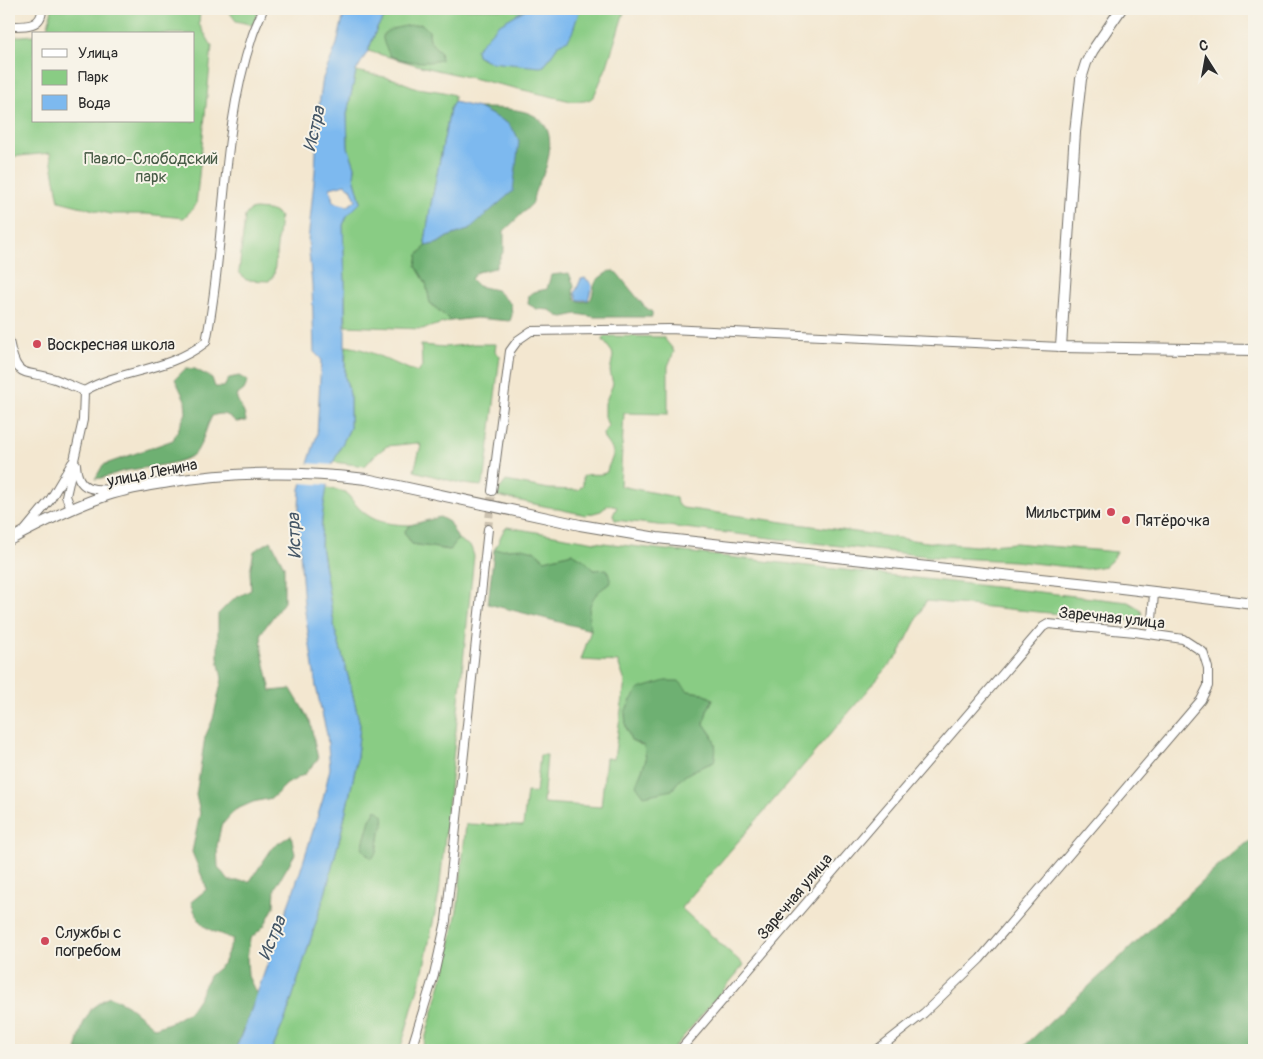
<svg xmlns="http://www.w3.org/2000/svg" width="1263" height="1059" font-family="Pangolin,sans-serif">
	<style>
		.green { fill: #89cc84; stroke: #5a7c58; fill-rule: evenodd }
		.forest { fill: #6eb072; stroke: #4c6e4e }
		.water { fill: #7db9ef; stroke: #54728d; fill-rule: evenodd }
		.pier { fill: #f3e7d0 }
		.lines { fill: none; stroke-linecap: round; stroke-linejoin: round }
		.street-tunnel { stroke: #cbc1af; stroke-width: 8; stroke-dasharray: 8 4; stroke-linecap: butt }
		.street-casing { stroke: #716d65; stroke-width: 10 }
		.secondary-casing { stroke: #716d65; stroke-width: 12 }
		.street { stroke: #fff; stroke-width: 8 }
		.secondary { stroke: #fff; stroke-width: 10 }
		.poi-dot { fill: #d1495b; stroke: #f7f3e8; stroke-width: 2 }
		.labels { text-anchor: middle; stroke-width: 4; stroke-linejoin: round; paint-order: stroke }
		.park-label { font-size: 16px; fill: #475b46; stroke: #f7f3e8 }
		.poi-label { font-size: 16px; fill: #2b2b2b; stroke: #f7f3e8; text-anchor: start }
		.street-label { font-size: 16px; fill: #2b2b2b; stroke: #f7f3e8 }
		.water-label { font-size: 18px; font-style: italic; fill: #445666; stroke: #f7f3e8 }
	</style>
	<rect width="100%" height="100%" fill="#f7f3e8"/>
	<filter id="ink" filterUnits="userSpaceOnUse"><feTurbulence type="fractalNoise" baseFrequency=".02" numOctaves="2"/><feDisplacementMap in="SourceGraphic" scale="10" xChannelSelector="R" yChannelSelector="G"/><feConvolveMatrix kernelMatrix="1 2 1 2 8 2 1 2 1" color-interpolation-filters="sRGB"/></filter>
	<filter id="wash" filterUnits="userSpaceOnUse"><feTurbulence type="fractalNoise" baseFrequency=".0096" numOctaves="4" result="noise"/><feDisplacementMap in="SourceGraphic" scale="20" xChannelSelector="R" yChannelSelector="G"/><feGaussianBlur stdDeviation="1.12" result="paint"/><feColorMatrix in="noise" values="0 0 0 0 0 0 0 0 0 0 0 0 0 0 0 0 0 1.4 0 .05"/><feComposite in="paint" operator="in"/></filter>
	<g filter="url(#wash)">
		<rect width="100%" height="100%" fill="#f3e7d0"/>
		<g class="green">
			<polygon points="52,9 200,9 199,24 212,46 196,205 184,218 146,214 110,214 59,201 50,153 9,157 9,37 34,35 34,121 194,121 194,34 46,34"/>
			<polygon points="227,9 259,9 253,25 236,21"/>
			<path d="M 390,9 L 526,9 L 518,13 L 476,49 L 477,55 L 483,59 L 544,66 L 577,17 L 580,9 L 625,9 L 607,66 L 594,96 C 588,103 579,101 571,101 L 424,67 L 368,51 L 377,28 ZM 422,24 L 429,31 C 429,42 432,45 440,51 C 418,61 414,65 390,56 L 394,29 Z"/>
			<polygon points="356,71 394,79 417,88 444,92 454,95 454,102 450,109 430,209 425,242 426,246 418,255 416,266 426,283 430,303 451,321 422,329 346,326 343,225 347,216 361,202 354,177 355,167 348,147 347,114"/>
			<path d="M 255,209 C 264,210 275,209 280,217 L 274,275 L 269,281 L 246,280 L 239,272 L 245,216 L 250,210 Z"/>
			<path d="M 604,336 L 663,337 L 672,348 L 674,352 L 668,366 L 668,414 L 624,413 L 620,486 L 676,497 L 677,504 L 683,508 L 927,542 L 976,546 L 1015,543 L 1117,552 L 1111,561 L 1105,566 L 1087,569 L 1014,561 L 935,557 L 615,520 L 613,515 L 617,507 L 608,505 L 601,511 L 586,515 L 497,496 L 499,490 L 506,481 L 549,489 L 578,490 L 583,485 L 583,476 C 591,472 599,477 607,472 C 607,466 614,458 613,452 C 612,446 604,443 603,434 L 608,426 L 605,417 L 605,403 L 613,384 L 610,371 L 613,356 L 612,352 L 603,340 Z"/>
			<path d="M 474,344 L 496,344 L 495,352 L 500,356 L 485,476 L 481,486 L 464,484 L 414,471 L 421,445 L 417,443 L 387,446 L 375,455 L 365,466 L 333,462 L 350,428 L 350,394 L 345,377 L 346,346 C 372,349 393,365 418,372 L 422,366 L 421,345 L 445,347 Z"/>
			<path d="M 326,488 L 346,492 C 365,519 377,524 410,525 L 404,532 L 412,544 L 449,550 L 458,539 L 471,547 L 474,556 L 439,894 L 423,971 L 400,1050 L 272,1050 L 287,1014 L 325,894 L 341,833 L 356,766 L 360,725 L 350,683 L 335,630 L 321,546 L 322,517 ZM 376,810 L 384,825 L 380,833 L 377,852 L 362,848 L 370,820 Z"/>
			<path d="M 507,527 L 595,542 L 1128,602 C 1137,607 1145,610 1142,622 L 926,601 L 899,654 L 681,908 L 744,965 L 672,1050 L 422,1050 L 447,962 L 458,905 L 466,824 L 523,826 L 527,792 L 536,793 L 540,755 L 547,755 L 543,803 L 601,807 L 606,758 L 614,759 L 625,682 L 618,662 L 581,660 L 591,630 L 588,616 L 590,603 L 598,590 L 610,583 C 597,573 586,561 572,553 L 545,560 C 527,545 516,549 494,550 C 500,542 500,533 507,527 ZM 688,691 L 701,693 L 713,699 L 707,711 L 704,724 L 712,735 L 714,762 C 696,769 682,773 672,790 L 636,785 L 646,760 L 644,746 L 631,740 L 626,727 L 625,712 Z"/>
		</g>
		<g class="forest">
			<path d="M 422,24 L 429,31 C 429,42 432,45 440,51 L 441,60 C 424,64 407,62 390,56 C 388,51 382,42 383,36 C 385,27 414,25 422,24 Z"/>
			<path d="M 479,108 C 523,108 562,110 546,167 C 542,180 533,189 533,203 L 504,231 L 504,250 L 495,268 L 477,272 L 471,279 L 478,286 L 496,290 L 511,304 L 512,315 L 510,321 L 476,318 L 451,321 L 430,303 L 426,283 L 416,266 L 418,255 L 426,246 L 438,243 L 447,237 L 468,230 L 507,123 Z"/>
			<path d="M 613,271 L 617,273 L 644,306 L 652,312 L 652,317 L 595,317 L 577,314 L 563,317 L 558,316 L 550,310 L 537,309 L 528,304 L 529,295 L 533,292 L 547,289 L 551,275 L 569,273 L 574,286 L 573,291 L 576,300 C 581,302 587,302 591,299 C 596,285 591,283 605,274 C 612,270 604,272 613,271 Z"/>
			<path d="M 186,368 L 195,369 L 212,378 L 215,387 L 224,387 L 229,378 L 239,376 L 248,381 L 244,390 L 236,396 C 239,405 245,411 246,421 L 236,422 C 228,414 223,412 212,416 C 206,427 204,440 197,451 C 186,466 138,467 120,472 C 111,475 104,478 95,479 L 103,465 L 173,440 L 186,413 L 185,400 L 175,379 Z"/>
			<polygon points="440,517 449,522 458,539 450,550 412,544 404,532 410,525"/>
			<path d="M 271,541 L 284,566 L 284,602 L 261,633 L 262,651 L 271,691 L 291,689 L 310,721 L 318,759 L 305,774 L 287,784 L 272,798 L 253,802 L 235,810 L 221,826 L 217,846 L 218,867 L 229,881 L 250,881 L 273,847 L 291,835 L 295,854 L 275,888 L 274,907 L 264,926 L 250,939 L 247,958 L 248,976 L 257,995 L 235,1050 L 76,1050 L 83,1024 L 92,1008 L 109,996 L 127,1005 L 155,1028 L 172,1022 L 189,1012 L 200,996 L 209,976 L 223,964 L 233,939 C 207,928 201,931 191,902 L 207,889 L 192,852 L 200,813 L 196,795 L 205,737 L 213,719 L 222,679 L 218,658 L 218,614 L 232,600 L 251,590 L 250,571 L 254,551 Z"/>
			<path d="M 522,548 L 535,551 L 545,560 L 572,553 L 584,560 L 594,570 L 607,569 L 611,583 C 590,595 586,607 591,630 L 488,604 L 494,550 Z"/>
			<path d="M 665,681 L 679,681 L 688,691 L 701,693 L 713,699 L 707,711 L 704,724 C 715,739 718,744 714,762 C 697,769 682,773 672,790 L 644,796 L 636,785 L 646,760 L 644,746 L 631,740 L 626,727 L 625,712 L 631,700 L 639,689 Z"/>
			<polygon points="376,809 383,815 384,825 380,833 377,852 371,859 362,848 370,820"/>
			<polygon points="1254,839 1254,1050 1020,1050 1236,850"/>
		</g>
		<g class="water">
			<path d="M 345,9 L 390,9 L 377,28 L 368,51 L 356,71 L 347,114 L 348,147 L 355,167 L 354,177 L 361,202 L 347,216 L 343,225 L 345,282 L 345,377 L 350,394 L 350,428 L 330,469 L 322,517 L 321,546 L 335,630 L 350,683 L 360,725 L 356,766 L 341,833 L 325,894 L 287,1014 L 272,1050 L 235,1050 L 249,1016 L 300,872 L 323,799 L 330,768 L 327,735 L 316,687 L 304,605 L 298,525 L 300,489 L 317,435 L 321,359 L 314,352 L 312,285 L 308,241 L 315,171 L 318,111 L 323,78 L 337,44 ZM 345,184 L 351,188 L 356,200 L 348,206 L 333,202 L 330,188 Z"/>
			<polygon points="526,9 580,9 572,33 568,40 559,44 544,66 540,67 490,62 477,55 476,49 498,25"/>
			<polygon points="454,102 479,108 507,123 515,132 519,141 513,191 468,230 447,237 438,243 426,246 425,242 430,209 450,109"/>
			<polygon points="585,278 591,283 592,287 588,300 578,300 575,293 581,279"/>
		</g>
		<polygon class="pier" points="305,463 335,465 329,485 300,483"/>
	</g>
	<g filter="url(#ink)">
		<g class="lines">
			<polyline class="street-tunnel" points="488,529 492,491"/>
			<g class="street-casing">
				<g id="street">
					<path d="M 9,26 C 23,26 42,28 42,9"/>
					<path d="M 9,341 C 17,381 23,369 55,379 C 65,383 74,387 84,391"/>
					<path d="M 84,391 C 124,368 166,373 206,342 C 226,243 220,133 252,37 C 255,27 260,18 263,9"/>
					<path d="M 76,464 C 77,493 96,490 118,489"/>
					<polyline points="492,491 510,351 518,340 531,331 669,329 1061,347"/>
					<polyline points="71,509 66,496 83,420 84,391"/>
					<polyline points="26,529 50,500 72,463"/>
					<polyline points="1151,634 1154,593"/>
					<polyline points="411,1050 434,975 446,921 488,529"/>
					<polyline points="680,1050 1043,627 1048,624 1135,632 1183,639 1203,652 1208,668 1208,686 1201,700 980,959 924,1013 877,1050"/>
				</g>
			</g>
			<g class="secondary-casing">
				<g id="secondary">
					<polyline points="1121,9 1093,50 1086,63 1081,79 1075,132 1061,347 1254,350"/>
					<path d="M 9,540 C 39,524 70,508 102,497 C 124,489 146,486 169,482 C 236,471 299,471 366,479 L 580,525 L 657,538 L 1088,584 L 1254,604"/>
				</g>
			</g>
			<use href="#street" class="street"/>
			<use href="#secondary" class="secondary"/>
		</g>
	</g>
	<g class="poi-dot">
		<circle cx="37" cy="344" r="5"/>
		<circle cx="1111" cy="512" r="5"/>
		<circle cx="1126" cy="520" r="5"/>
		<circle cx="45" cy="941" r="5"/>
	</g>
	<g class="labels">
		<g class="park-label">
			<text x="151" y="164">Павло-Слободский<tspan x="151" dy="18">парк</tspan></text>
		</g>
		<g class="poi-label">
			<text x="47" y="350">Воскресная школа</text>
			<text x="1101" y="518" text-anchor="end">Мильстрим</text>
			<text x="1136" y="526">Пятёрочка</text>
			<text x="55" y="938">Службы с<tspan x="55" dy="18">погребом</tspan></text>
		</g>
		<g class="street-label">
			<text transform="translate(152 472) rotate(-11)" y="6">улица Ленина</text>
			<text transform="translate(1112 617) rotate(6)" y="6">Заречная улица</text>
			<text transform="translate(794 896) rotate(-50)" y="6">Заречная улица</text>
		</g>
		<g class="water-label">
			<text transform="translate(314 129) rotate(-77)" y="6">Истра</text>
			<text transform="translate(294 536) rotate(-92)" y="6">Истра</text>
			<text transform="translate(272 938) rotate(-68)" y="6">Истра</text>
		</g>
	</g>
	<rect width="1263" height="1059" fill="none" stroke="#f7f3e8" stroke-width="30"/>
	<rect x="32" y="32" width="162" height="90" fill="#f7f3e8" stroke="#a5a39c"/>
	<rect x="42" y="49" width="25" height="8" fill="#ffffff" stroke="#a5a39c"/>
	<text x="78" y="58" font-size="15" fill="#2b2b2b">Улица</text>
	<rect x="42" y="70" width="25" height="15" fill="#89cc84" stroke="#a5a39c"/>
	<text x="78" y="82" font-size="15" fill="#2b2b2b">Парк</text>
	<rect x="42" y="95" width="25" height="15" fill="#7db9ef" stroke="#a5a39c"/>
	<text x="78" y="108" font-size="15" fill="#2b2b2b">Вода</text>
	<g transform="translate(1206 58) rotate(349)" stroke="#f7f3e8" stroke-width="4" paint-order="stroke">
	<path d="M0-4L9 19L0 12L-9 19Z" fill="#2b2b2b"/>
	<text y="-8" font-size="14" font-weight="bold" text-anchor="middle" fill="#2b2b2b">С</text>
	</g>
</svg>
